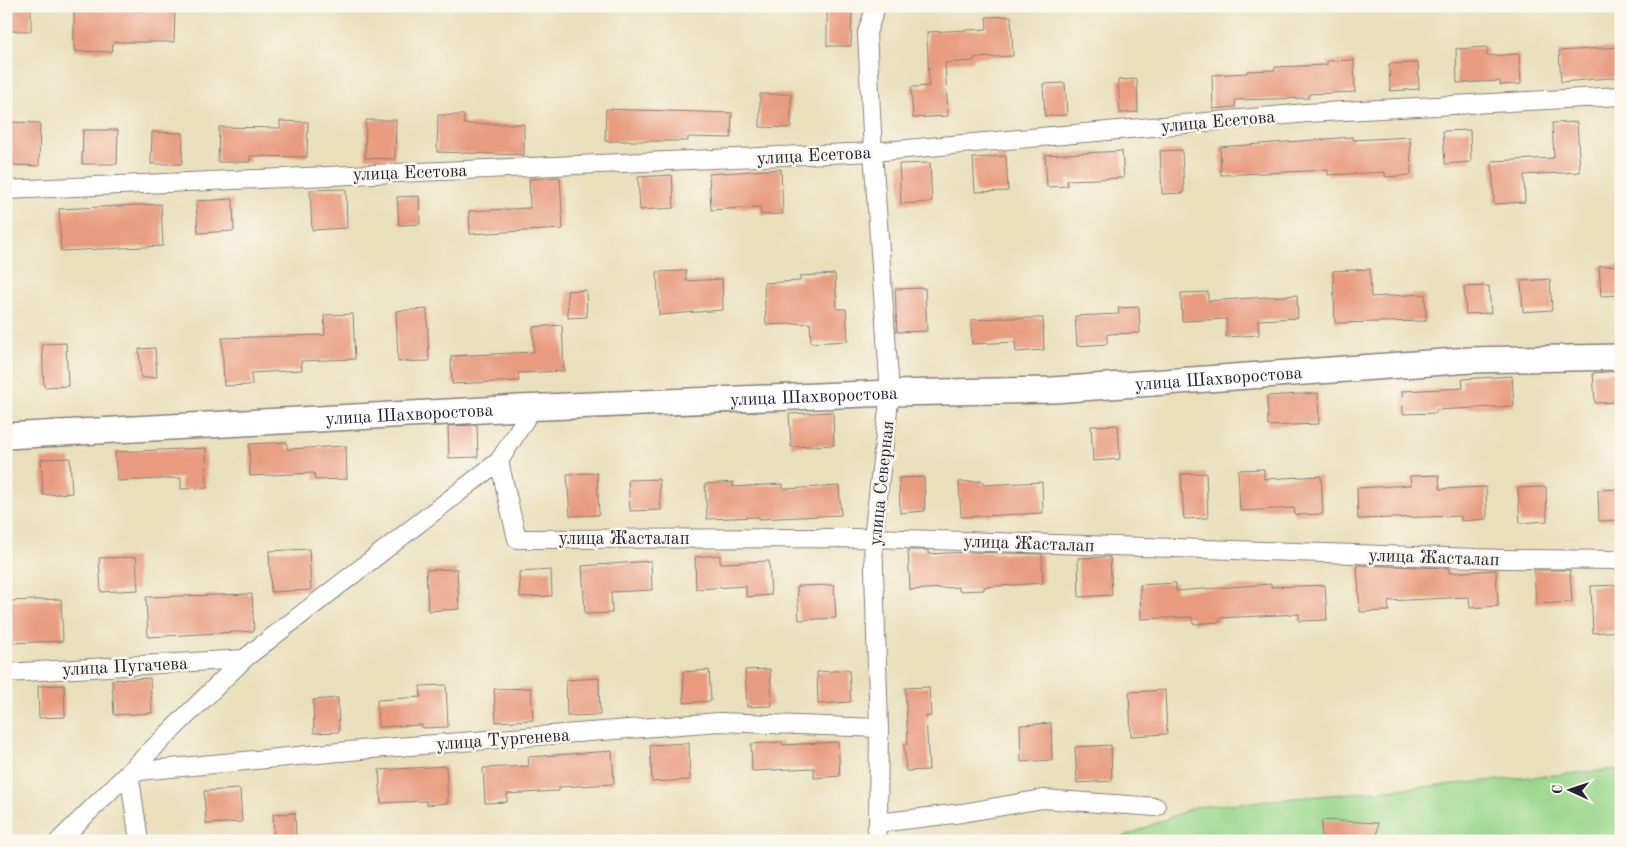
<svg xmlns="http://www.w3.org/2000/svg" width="1627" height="847" font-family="'Old Standard TT',serif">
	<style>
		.green { fill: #9ad78b; stroke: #5e7c63 }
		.building { fill: #e89b7e }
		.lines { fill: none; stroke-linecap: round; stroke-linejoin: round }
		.street-casing { stroke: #86807b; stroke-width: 20 }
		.secondary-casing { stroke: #86807b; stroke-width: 28 }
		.street { stroke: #fff; stroke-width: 18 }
		.secondary { stroke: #fff; stroke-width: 25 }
		.labels { text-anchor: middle; stroke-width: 5; stroke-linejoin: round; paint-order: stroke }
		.street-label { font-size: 18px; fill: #22223b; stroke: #fbf7ec }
	</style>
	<rect width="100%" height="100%" fill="#fbf7ec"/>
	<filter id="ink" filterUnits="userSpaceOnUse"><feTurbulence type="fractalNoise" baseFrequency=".02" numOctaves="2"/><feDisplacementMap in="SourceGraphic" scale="10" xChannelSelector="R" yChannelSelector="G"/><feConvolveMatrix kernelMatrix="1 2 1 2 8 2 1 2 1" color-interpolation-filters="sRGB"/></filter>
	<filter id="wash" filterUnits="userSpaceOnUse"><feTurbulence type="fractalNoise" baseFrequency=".0096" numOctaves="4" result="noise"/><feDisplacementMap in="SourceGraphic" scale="20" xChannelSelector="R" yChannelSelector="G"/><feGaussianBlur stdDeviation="1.12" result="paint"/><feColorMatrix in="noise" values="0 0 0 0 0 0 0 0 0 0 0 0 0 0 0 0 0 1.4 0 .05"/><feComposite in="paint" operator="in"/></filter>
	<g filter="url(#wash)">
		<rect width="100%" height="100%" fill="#e9dfbb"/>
		<polygon class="green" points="1621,769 1621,841 1113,841 1195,807"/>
		<g id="blocks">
			<g class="building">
				<rect x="6" y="6" width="25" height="25"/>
				<polygon points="74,6 113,6 113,10 175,11 174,42 113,42 112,52 74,51"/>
				<polygon points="827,11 852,11 851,46 827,46"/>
				<polygon points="1011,16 1013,56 974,58 974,61 945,63 948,116 913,118 911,87 929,86 927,32 987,29 986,17"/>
				<polygon points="1487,47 1487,56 1519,54 1521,84 1500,85 1500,81 1457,83 1456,49"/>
				<polygon points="1621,47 1621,77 1561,82 1559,51"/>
				<polygon points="1354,60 1355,92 1309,94 1309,98 1235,100 1235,107 1213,109 1212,75 1247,73 1247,71 1275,70 1275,67 1327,65 1327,61"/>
				<polygon points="1418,63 1419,89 1390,91 1389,64"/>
				<polygon points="1137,79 1138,112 1120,113 1118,80"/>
				<polygon points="1065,83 1067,115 1045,116 1043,84"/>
				<polygon points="760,94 791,94 791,128 760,127"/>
				<polygon points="606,109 732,113 731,138 688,137 688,141 605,141"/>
				<polygon points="438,115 464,115 464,124 524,124 524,155 437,152"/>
				<polygon points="366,120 396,120 395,159 365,158"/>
				<polygon points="280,121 308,122 307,157 250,156 250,162 218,162 219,127 280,128"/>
				<polygon points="12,122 40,123 39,166 11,165"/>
				<polygon points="1577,122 1580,172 1524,175 1525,202 1494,204 1492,161 1554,158 1552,123"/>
				<polygon points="83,130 118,130 117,164 82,164"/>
				<polygon points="1470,130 1471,162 1445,164 1443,131"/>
				<polygon points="152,132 183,133 182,164 151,164"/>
				<polygon points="1353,137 1353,140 1410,137 1411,175 1385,177 1385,172 1328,175 1328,170 1221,175 1220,147"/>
				<polygon points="1182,150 1184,193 1162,194 1160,151"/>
				<polygon points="1122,151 1124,178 1067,180 1067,186 1047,187 1045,155"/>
				<polygon points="1006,156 1008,191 975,192 973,158"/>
				<polygon points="930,163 932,202 901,204 899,164"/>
				<polygon points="781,169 783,214 761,215 760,207 711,210 709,174"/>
				<polygon points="672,175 674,208 640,210 638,177"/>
				<polygon points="560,177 563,229 470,234 469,211 530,208 529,179"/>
				<polygon points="346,189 347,228 312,230 310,190"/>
				<polygon points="419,196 420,224 399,225 397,197"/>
				<polygon points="233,199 234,231 198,233 196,201"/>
				<polygon points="161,204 163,246 61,251 59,209"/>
				<polygon points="1621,265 1621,295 1601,296 1599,266"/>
				<polygon points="1370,269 1371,297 1425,294 1426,321 1335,323 1333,271"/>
				<polygon points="686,271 686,281 722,279 723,310 659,315 657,272"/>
				<polygon points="835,274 837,309 846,309 848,341 811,343 810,323 766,325 764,283 800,281 800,276"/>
				<polygon points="1550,279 1552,310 1523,312 1521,281"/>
				<polygon points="1489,286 1491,313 1466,314 1464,287"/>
				<polygon points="925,288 927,331 897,332 895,289"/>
				<polygon points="586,290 587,317 568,318 567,291"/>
				<polygon points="1208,292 1208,301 1297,295 1298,318 1258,320 1259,335 1226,337 1226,319 1182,321 1181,293"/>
				<polygon points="1139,307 1140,333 1107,334 1107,344 1077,346 1075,316 1119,314 1118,308"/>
				<polygon points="427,309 429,361 398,362 396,311"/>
				<polygon points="353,314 355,359 301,361 302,370 251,373 252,385 224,386 222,338 325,335 324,315"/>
				<polygon points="999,318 1043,318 1044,350 1016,352 1015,342 972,344 971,320"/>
				<polygon points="562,325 564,371 518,373 519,381 452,384 451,356 534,352 533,327"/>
				<polygon points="66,343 68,386 44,387 42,344"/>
				<polygon points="155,348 157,377 141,378 139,349"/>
				<polygon points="1621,371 1621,402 1595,403 1593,373"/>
				<polygon points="1512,376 1514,406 1436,410 1436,413 1403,414 1402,391 1463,388 1462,379"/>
				<polygon points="1318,393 1319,424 1268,426 1267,396"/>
				<polygon points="833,412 834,445 791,447 789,414"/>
				<polygon points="477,425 478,457 449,458 448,426"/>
				<polygon points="1118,425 1120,459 1093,461 1091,426"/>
				<polygon points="287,442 287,449 346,446 347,479 315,480 314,473 250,476 249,444"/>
				<polygon points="206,448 207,488 181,489 181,478 117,481 115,452"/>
				<polygon points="70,458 72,493 43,495 41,459"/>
				<polygon points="1264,469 1264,479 1321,476 1323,514 1295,515 1294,508 1240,511 1238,470"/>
				<polygon points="597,473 599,515 570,516 567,474"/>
				<polygon points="1206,473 1208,518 1184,519 1181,474"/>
				<polygon points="1439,475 1440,489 1486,487 1487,519 1461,521 1461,516 1358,519 1357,488 1411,485 1410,476"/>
				<polygon points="924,477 925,511 900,513 899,478"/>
				<polygon points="659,479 661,510 630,511 628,480"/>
				<polygon points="983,481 983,485 1042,482 1043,513 961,517 959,482"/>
				<polygon points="733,482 733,487 783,484 783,489 839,486 841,515 759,519 759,517 707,519 705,484"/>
				<polygon points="1546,487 1547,521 1520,523 1518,488"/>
				<polygon points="1621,489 1621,520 1599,521 1598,490"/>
				<polygon points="309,549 311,590 271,592 269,551"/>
				<polygon points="908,550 928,550 928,554 967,552 1042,554 1043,583 984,587 984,590 959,591 959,587 910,590"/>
				<polygon points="720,555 720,563 769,561 771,595 746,597 746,586 696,589 695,557"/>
				<polygon points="136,557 138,590 101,592 99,558"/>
				<polygon points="1110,557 1112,595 1079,597 1078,558"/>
				<polygon points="651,561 652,590 611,592 612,613 585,614 582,566"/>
				<polygon points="1357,565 1449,568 1449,573 1496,570 1498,606 1470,608 1469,597 1388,601 1389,611 1360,612"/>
				<polygon points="457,569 459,609 428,611 426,570"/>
				<polygon points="551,570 552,596 520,597 519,572"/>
				<polygon points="1534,570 1570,570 1572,602 1536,604"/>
				<polygon points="1176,583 1176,591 1271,584 1271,587 1325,585 1327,620 1299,621 1299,614 1220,618 1220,622 1193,624 1192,617 1141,619 1140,585"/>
				<polygon points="834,585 836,618 799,620 797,586"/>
				<polygon points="1621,585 1621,631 1593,633 1591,586"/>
				<polygon points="252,594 254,631 148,637 146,597"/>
				<polygon points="61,599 63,641 13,643 11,601"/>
				<polygon points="770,669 772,706 747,707 745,670"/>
				<polygon points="709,670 711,701 684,703 683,672"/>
				<polygon points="849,670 851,702 818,704 817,672"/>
				<polygon points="150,678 152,713 114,715 112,680"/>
				<polygon points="599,678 600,715 567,716 566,680"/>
				<polygon points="64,685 65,717 39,718 38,686"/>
				<polygon points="446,685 448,727 422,728 422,725 378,727 377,700 421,697 420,686"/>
				<polygon points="929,687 931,716 926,716 929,770 906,771 904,744 908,744 905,688"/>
				<polygon points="531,688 533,720 496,722 494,689"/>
				<polygon points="1165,690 1167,734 1131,736 1129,692"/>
				<polygon points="338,698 339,732 314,733 313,700"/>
				<polygon points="1051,723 1052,760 1021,762 1020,725"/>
				<polygon points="782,742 783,745 838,742 840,776 814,778 814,768 752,771 751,744"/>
				<polygon points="689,743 690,780 652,782 650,745"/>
				<polygon points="1111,745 1112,781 1077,783 1075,747"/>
				<polygon points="612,751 614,784 559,787 559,791 507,794 507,802 485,803 483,768 529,766 528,757"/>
				<polygon points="446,766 448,803 427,805 426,801 381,803 379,770"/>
				<polygon points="240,789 242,822 206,824 204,791"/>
				<polygon points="295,813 296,837 274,837 273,814"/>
				<polygon points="1322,820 1378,823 1377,841 1321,841"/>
			</g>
		</g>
	</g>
	<g filter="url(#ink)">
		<use href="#blocks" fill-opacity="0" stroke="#86807b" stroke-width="1"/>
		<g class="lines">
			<g class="street-casing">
				<g id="street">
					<polyline points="6,190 873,152 1307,113 1621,96"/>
					<polyline points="499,461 517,539 873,538 1505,559 1621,560"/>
					<polyline points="6,673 244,659"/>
					<polyline points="878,823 962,813 1043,799 1156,807"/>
					<polyline points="59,841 244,659 499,461 533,407"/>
					<polyline points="139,841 129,772 371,749 719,722 879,728"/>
					<polyline points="875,841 878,823 879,728 873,538 890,393 873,152 867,33 876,6"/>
				</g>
			</g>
			<g class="secondary-casing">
				<g id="secondary">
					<path id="s1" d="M 6,436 L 520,408 L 890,393 L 1053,390 L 1471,360 L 1621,357"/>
				</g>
			</g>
			<use href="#street" class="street"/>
			<use href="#secondary" class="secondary"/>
		</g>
	</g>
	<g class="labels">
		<g class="street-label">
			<text transform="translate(1218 121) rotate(-5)" y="6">улица Есетова</text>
			<text transform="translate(814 155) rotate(-3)" y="6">улица Есетова</text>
			<text transform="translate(410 172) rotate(-2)" y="6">улица Есетова</text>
			<text dy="6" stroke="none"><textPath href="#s1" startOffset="1214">улица Шахворостова</textPath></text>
			<text dy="6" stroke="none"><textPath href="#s1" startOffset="809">улица Шахворостова</textPath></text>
			<text dy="6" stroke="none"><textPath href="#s1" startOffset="404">улица Шахворостова</textPath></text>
			<text transform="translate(881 483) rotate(-84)" y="6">улица Северная</text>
			<text x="624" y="544">улица Жасталап</text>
			<text transform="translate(1029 543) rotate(2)" y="6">улица Жасталап</text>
			<text transform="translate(1434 557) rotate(2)" y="6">улица Жасталап</text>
			<text transform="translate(125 666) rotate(-3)" y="6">улица Пугачева</text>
			<text transform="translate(503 739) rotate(-4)" y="6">улица Тургенева</text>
		</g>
	</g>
	<rect width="1627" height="847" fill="none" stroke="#fbf7ec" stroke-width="25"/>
	<g transform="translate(1570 790) rotate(273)" stroke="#fbf7ec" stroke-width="4" paint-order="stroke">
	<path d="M0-4L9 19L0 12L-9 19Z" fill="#22223b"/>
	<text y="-8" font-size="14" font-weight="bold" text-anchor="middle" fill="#22223b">С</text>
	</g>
</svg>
